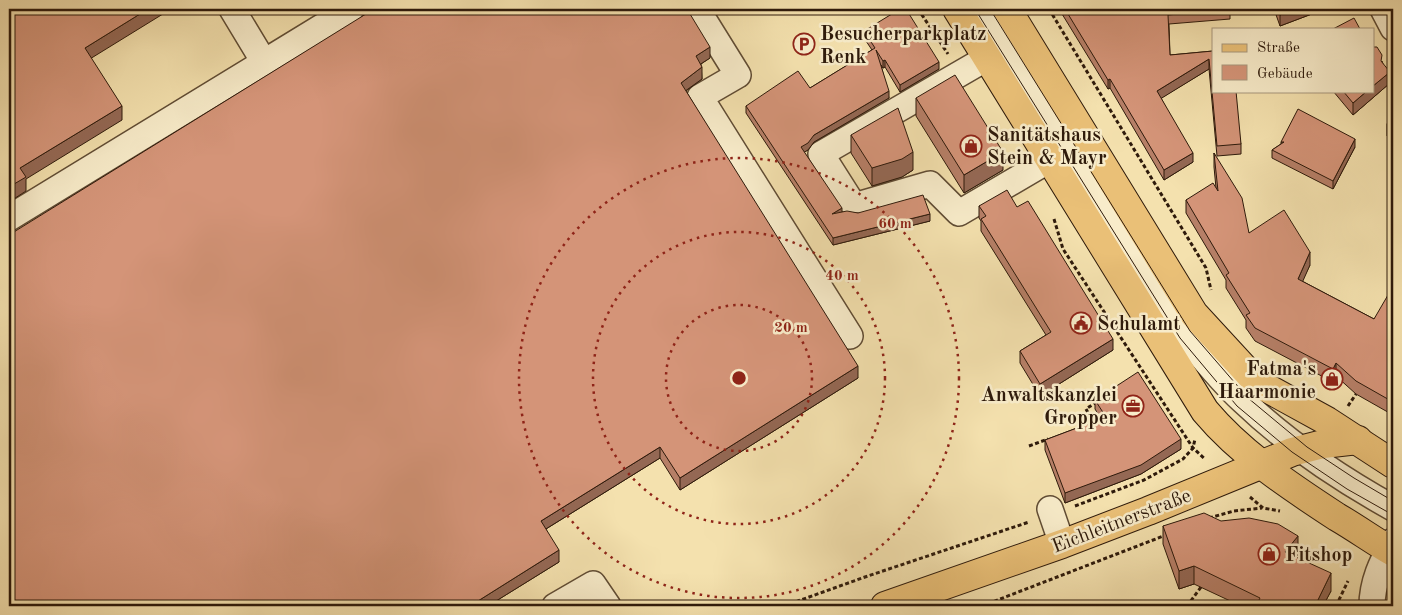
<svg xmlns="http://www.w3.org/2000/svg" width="1402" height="615" font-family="'Old Standard TT',serif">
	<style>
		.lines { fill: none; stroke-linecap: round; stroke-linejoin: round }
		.minor-casing { stroke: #604c34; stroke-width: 28 }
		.major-casing { stroke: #2e1a0b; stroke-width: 30 }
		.path { stroke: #2e1a0b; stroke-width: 3; stroke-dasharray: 4 2.5; stroke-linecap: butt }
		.minor { stroke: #f8ecca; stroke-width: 25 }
		.major { stroke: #eac077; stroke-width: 28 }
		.tram { stroke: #2e1a0b; stroke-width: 1 }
		.wall { fill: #b67f67; stroke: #2e1a0b }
		.shaded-wall { fill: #946854; stroke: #2e1a0b }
		.building { fill: #d49478; stroke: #2e1a0b }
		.ring { fill: none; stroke: #8f2418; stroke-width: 2.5; stroke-dasharray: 2.5 5 }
		.labels { text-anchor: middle; stroke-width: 5; stroke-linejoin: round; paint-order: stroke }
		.poi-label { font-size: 20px; font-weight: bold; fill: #2e1a0b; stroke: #f8ecca; text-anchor: start }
		.street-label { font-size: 20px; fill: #2e1a0b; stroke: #f8ecca }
		.centre { fill: #8f2418; stroke: #f8ecca; stroke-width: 2.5 }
		.ring-label { font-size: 15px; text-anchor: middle; font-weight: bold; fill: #8f2418; stroke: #f8ecca; stroke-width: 5; stroke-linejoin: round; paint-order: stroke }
	</style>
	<rect width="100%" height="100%" fill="#f4e1ae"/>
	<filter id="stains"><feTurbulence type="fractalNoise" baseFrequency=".004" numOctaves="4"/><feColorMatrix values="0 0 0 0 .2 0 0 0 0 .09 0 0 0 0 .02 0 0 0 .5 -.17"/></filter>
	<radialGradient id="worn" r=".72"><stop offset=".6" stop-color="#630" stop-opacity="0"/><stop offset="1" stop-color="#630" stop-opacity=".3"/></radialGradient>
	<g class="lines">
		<g class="minor-casing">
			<g id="minor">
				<polyline points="232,9 264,62"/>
				<polyline points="697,9 738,75 700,97 850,336"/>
				<path d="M 982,9 L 1184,335 C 1203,358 1221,381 1243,401 C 1288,444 1339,478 1393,508"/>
				<polyline points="1383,9 1393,28"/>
				<polyline points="987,58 821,154 854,206 930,184 959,213 1051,159"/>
				<polyline points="9,218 351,9"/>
				<polyline points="1050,509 1062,544"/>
				<polyline points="555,606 593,584 608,606"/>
				<path d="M 1372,606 C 1372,582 1382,562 1393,541"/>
			</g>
		</g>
		<g class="major-casing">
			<g id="major">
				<path d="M 957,9 L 1205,411 C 1241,454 1291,487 1337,517 C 1356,528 1374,541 1393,552"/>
				<polyline points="1007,9 1194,314 1252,377 1265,387 1327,421 1393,464"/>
				<polyline points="885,606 1062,544 1148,511 1292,452 1323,444 1358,440"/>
			</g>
		</g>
		<g class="path">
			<polyline points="918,9 948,54"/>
			<polyline points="1049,9 1206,268 1211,290"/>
			<polyline points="1054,219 1063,249 1193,448 1205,459"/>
			<polyline points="1348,406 1356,394"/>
			<polyline points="1091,423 1093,422 1086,409 1098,401"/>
			<polyline points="1029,446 1048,439"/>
			<polyline points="1250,497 1263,508 1280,511"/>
			<polyline points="1075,506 1144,480 1183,459 1193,448 1195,439"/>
			<polyline points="1209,518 1234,511 1262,508"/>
			<polyline points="784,606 865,577 1029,522"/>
			<polyline points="982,606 1166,535"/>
			<polyline points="1187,606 1201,587"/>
			<polyline points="1336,606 1348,581"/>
		</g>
		<use href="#minor" class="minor"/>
		<use href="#major" class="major"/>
		<g class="tram">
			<polyline points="975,9 1180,338 1237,406 1292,452 1347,489 1393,515"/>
			<polyline points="990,9 1190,331 1248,398 1307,447 1354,478 1393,501"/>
		</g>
	</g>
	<g class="wall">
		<polygon points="374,9 710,58 701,64 702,79 686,91 858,378 680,490 660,458 546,529 559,562 488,606 9,606"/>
		<polygon points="1059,9 1111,9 1114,14 1230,9 1230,19 1169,24 1170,55 1213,51 1241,144 1241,154 1217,156 1209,69 1161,98 1193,162 1164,180 1110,88 1108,89"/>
		<polygon points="1274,9 1325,9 1280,26"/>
		<polygon points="864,31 939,69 900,92 885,67 883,68 881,65 889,98 814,142 808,150 804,152 842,212 858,213 930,221 833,245 746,113 746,106 810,88 872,50 864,38"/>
		<polygon points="1382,61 1390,83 1353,115 1333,91 1373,91"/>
		<polygon points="916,98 1003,170 964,193 916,116"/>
		<polygon points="1393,116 1393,141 1387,136 1387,124"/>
		<polygon points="851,135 913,170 902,177 872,186 851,153"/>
		<polygon points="1281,142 1355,147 1333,189 1272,158 1272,150 1281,144"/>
		<polygon points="1214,153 1249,233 1310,265 1302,281 1374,319 1393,298 1393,415 1356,394 1336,376 1333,382 1255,341 1246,328 1246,320 1226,288 1226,280 1186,213 1186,200 1216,188 1214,167"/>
		<polygon points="979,206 1017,207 1113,350 1040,396 1020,363 1020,351 1046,335 981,231 981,221 979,218"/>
		<polygon points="1095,400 1181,449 1141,474 1065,503 1045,450 1045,440 1101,419 1095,409"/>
		<polygon points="1163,526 1298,554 1296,557 1331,591 1323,606 1241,606 1194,584 1179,589 1163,544"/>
	</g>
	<g class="shaded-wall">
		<polygon points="148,9 171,9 85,62 85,48"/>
		<polygon points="1296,9 1325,9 1280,26 1280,15"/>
		<polygon points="710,47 710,58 696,67 696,56"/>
		<polygon points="1209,59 1209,69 1157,101 1157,91"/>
		<polygon points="885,60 885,67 883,68 883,61"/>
		<polygon points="939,62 939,69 900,92 900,85"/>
		<polygon points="702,67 702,79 681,94 681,83"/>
		<polygon points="1390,72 1390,83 1353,115 1353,103 1367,91 1373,91 1373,86"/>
		<polygon points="1110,79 1110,88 1108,89 1108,80"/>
		<polygon points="889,91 889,98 814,142 808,150 801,154 801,147 814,135"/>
		<polygon points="122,106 122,120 26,179 26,191 9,202 9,187 20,168"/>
		<polygon points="1355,139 1355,147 1333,189 1333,181"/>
		<polygon points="913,152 913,170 902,177 872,186 872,168"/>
		<polygon points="1003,152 1003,170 964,193 964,175"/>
		<polygon points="1193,153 1193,162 1164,180 1164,170"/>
		<polygon points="842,208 842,215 832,214"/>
		<polygon points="930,214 930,221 833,245 833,238"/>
		<polygon points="1310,252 1310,265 1298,292 1298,279"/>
		<polygon points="1113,339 1113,350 1040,396 1040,384"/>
		<polygon points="1336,363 1336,376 1333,382 1333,369"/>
		<polygon points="858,366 858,378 680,490 680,478"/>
		<polygon points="1181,439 1181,449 1141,474 1065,503 1065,493"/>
		<polygon points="660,447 660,458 541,532 541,521"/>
		<polygon points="1298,536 1298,554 1285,570 1285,552"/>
		<polygon points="559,550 559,562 488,606 470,606"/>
		<polygon points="1194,566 1194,584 1179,589 1179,571"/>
		<polygon points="1331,573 1331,591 1323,606 1315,606"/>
	</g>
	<g class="building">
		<polygon points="9,9 148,9 85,48 122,106 20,168 26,177 9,187"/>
		<polygon points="374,9 687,9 710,47 696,56 702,67 681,83 858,366 680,478 660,447 541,521 559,550 470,606 9,606 9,235"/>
		<polygon points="900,9 906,9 939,62 900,85 885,60 883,61 876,50 889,91 814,135 808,143 801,147 842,208 832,214 847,211 858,213 923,195 930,214 833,238 746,106 798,71 810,88 875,48 864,31"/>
		<polygon points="1065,9 1111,9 1114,14 1124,9 1230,9 1168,15 1170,55 1213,51 1213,91 1236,91 1241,144 1217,146 1209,59 1157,91 1193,153 1164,170 1110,79 1108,80"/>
		<polygon points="1278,9 1296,9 1280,15"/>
		<polygon points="1354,18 1360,29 1333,29"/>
		<polygon points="1373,47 1377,47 1382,55 1381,61 1390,72 1373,86"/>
		<polygon points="955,75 1003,152 964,175 916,98"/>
		<polygon points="1343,91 1367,91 1353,103"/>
		<polygon points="898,108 913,152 902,159 872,168 851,135"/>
		<polygon points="1298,109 1355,139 1333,181 1272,150 1284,142 1281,142"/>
		<polygon points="1393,116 1393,128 1387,124"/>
		<polygon points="1214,153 1242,198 1249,233 1284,210 1310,252 1298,279 1374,319 1388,295 1393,298 1393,402 1356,381 1336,363 1333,369 1255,328 1246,315 1250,313 1226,275 1229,273 1186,200 1213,183 1218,191"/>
		<polygon points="1007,190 1017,207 1028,201 1113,339 1040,384 1020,351 1051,332 981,219 986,216 979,206"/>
		<polygon points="1138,372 1181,439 1141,465 1065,493 1045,440 1106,417 1095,400"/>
		<polygon points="1204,513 1221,521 1249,518 1278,524 1298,536 1285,552 1331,573 1315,606 1256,606 1260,598 1194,566 1179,571 1163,526"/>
	</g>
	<g class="ring">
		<circle cx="739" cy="378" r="73"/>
		<circle cx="739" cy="378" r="146"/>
		<circle cx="739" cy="378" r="220"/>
	</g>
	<defs>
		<g id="parking-ring" transform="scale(1.125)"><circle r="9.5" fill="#f8ecca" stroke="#8f2418" stroke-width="1.5"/><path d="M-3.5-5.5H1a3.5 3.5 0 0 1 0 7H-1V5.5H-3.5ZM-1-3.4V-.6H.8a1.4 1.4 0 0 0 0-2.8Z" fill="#8f2418"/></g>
		<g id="shop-ring" transform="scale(1.125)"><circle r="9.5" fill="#f8ecca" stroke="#8f2418" stroke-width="1.5"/><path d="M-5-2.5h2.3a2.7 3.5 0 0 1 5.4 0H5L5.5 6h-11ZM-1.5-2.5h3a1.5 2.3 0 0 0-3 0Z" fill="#8f2418"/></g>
		<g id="civic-ring" transform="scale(1.125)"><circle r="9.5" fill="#f8ecca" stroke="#8f2418" stroke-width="1.5"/><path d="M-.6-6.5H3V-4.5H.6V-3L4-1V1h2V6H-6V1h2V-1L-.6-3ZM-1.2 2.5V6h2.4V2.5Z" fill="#8f2418"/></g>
		<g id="office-ring" transform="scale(1.125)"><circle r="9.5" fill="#f8ecca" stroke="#8f2418" stroke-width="1.5"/><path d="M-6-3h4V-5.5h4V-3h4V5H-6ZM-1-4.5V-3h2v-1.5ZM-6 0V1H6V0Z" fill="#8f2418"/></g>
	</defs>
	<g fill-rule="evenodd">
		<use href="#parking-ring" x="804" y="44"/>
		<use href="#shop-ring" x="971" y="146"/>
		<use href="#civic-ring" x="1081" y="323"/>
		<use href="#shop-ring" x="1332" y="379"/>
		<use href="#office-ring" x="1133" y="406"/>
		<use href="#shop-ring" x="1269" y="554"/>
	</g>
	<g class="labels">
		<g class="poi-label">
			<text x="820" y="40">Besucherparkplatz<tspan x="820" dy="23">Renk</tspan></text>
			<text x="987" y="141">Sanitätshaus<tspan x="987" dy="23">Stein &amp; Mayr</tspan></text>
			<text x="1097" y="330">Schulamt</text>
			<text x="1316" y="375" text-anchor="end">Fatma's<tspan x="1316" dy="23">Haarmonie</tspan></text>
			<text x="1117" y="401" text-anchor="end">Anwaltskanzlei<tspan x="1117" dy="23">Gropper</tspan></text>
			<text x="1285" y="561">Fitshop</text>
		</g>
		<g class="street-label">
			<text transform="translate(1121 520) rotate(-21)" y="7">Eichleitnerstraße</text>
		</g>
	</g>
	<circle cx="739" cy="378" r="8" class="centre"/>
	<g class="ring-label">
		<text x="895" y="228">60 m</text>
		<text x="842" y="280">40 m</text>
		<text x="791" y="332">20 m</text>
	</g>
	<rect width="1402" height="615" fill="none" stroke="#f4e1ae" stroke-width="30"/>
	<rect x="10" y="10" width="1382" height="595" fill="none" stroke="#2e1a0b" stroke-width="2.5"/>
	<rect x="15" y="15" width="1372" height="585" fill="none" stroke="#2e1a0b"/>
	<rect x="1212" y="28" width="162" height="65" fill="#f8ecca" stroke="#a7987e"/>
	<rect x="1222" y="44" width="25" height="8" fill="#eac077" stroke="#a7987e"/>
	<text x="1257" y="52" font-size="15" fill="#2e1a0b">Straße</text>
	<rect x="1222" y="65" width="25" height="15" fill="#d49478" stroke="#a7987e"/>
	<text x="1257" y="78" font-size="15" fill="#2e1a0b">Gebäude</text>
	<rect width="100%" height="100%" filter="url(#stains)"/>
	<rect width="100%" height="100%" fill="url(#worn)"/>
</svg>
